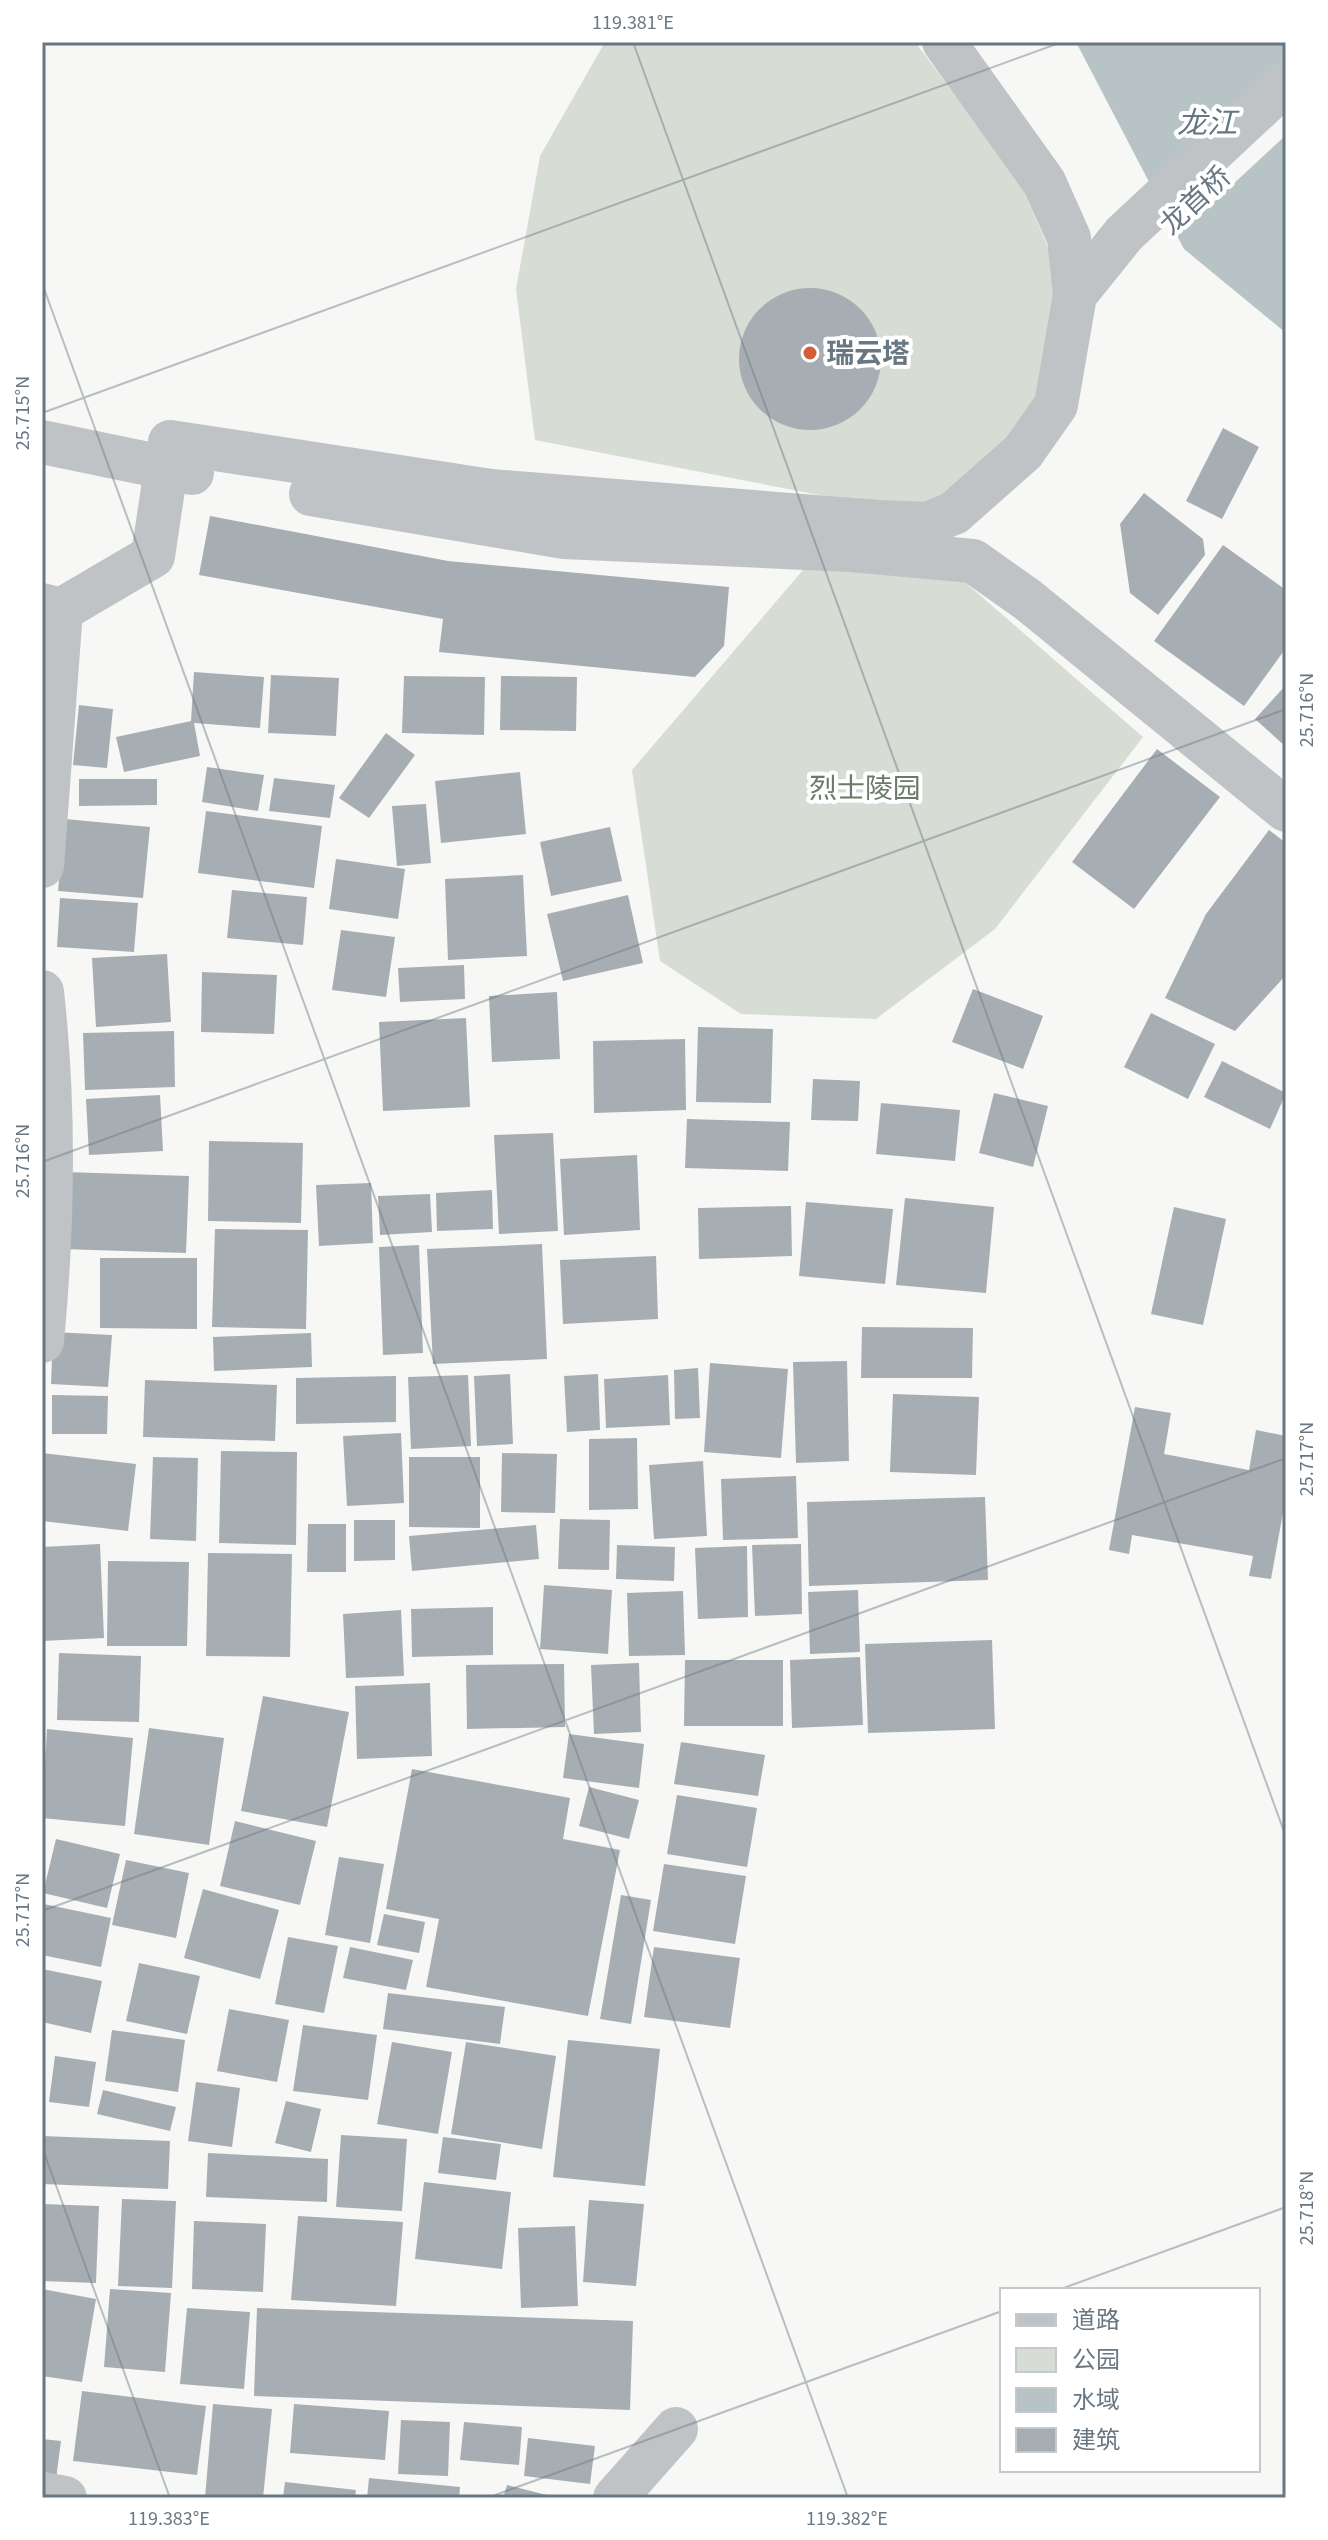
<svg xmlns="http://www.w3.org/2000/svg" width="1328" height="2540" font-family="'Source Sans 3','Noto Sans SC',sans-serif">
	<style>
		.green { fill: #d7dcd4 }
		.water { fill: #b8c3c6 }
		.pier { fill: #f7f7f5 }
		.building { fill: #a7aeb3 }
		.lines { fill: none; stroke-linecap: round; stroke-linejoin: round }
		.street { stroke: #bfc3c6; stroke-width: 44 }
		.ticks { fill: none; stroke: #697783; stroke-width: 2; stroke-opacity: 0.45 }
		.poi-dot { fill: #d45c38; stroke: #fff; stroke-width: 3 }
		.labels { text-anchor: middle; stroke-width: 8; stroke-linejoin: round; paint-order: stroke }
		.street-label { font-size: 28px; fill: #697783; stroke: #fff }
		.poi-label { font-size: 28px; font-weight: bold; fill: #697783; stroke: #fff; text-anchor: start }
		.park-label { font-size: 28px; fill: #6b7b67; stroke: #fff }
		.water-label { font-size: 30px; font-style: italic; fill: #64777f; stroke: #fff }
		.neatline { fill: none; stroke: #697783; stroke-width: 3 }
		.ticks-label { font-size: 20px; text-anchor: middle; fill: #697783 }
	</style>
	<rect width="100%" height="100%" fill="#f7f7f5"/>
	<g class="green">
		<polygon points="605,42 915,42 1020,181 1060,276 1044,405 923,515 535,440 516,289 540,156"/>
		<polygon points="815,556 959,577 1143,737 995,929 876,1019 741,1014 660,961 632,770"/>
	</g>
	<polygon class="water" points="1076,42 1286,42 1286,333 1184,249"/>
	<polygon class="pier" points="1286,59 1286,135 1174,239 1147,188"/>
	<g class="building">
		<circle cx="810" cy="359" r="71"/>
		<polygon points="1223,428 1259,447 1222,519 1186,501"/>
		<polygon points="1144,493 1203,539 1205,555 1158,615 1130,593 1120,524"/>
		<polygon points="210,516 448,561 729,587 724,646 695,677 439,652 443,619 199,575"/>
		<polygon points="1223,545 1286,590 1286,648 1244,706 1154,641"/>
		<polygon points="194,672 264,677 260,728 194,723 200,756 124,772 116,737 191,721"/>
		<polygon points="271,675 339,678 336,736 268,733"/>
		<polygon points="404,676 485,677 484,735 402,733"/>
		<polygon points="501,676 577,677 576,731 500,730"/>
		<polygon points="1286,685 1286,747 1255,719"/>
		<polygon points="79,705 113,709 107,768 73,765"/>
		<polygon points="386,733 415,755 369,818 339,798"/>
		<polygon points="1157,749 1220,797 1134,909 1072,862"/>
		<polygon points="207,767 264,775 258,811 202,802"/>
		<polygon points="520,772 526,834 441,843 435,781"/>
		<polygon points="274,778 335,785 330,818 269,811"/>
		<polygon points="79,779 157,779 157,805 79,806"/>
		<polygon points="426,804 431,863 397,866 392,806"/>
		<polygon points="206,811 322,826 314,888 198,873"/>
		<polygon points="65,819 150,827 143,898 58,891"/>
		<polygon points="610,827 622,881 551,896 540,842"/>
		<polygon points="1269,830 1286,843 1286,975 1235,1031 1165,998 1206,914"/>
		<polygon points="336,859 405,869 398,919 329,909"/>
		<polygon points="523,875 527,956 448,960 445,879"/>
		<polygon points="232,890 307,897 303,945 227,938"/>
		<polygon points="628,895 643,963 563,981 547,914"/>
		<polygon points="60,898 138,903 134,952 57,947"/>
		<polygon points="341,930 395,937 386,997 332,990"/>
		<polygon points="167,954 171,1022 96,1027 92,958"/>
		<polygon points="464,965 465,999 400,1002 398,968"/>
		<polygon points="202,972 277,975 274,1034 201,1032"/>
		<polygon points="973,989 1043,1016 1023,1069 952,1042"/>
		<polygon points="557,992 560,1059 492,1062 489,996"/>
		<polygon points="1151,1013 1215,1044 1188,1099 1124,1067"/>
		<polygon points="466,1018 470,1107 383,1111 379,1022"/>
		<polygon points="698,1027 773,1029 771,1103 696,1102"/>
		<polygon points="174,1031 175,1087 85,1090 83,1033"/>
		<polygon points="685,1039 686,1110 594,1113 593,1041"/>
		<polygon points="1222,1061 1286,1093 1270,1129 1204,1097"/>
		<polygon points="813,1079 860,1081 858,1121 811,1120"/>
		<polygon points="994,1093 1048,1106 1033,1167 979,1153"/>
		<polygon points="160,1095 163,1151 89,1155 86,1099"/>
		<polygon points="881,1103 960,1110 955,1161 876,1154"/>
		<polygon points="687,1119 790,1122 788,1171 685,1168"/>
		<polygon points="553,1133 558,1231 499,1234 494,1135"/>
		<polygon points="209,1141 303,1143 301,1223 208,1221"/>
		<polygon points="637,1155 640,1230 564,1235 560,1159"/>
		<polygon points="65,1172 189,1176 186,1253 62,1249"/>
		<polygon points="371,1183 373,1243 319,1246 316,1185"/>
		<polygon points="492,1190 493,1229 437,1231 436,1193"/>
		<polygon points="430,1194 432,1232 380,1235 378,1196"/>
		<polygon points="905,1198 994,1207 986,1293 896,1285"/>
		<polygon points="806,1202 893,1209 885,1284 799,1276"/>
		<polygon points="791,1206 792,1256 699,1259 698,1208"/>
		<polygon points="1174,1207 1226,1219 1203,1325 1151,1314"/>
		<polygon points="215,1229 308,1230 306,1329 212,1327"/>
		<polygon points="542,1244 547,1359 433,1364 427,1249"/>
		<polygon points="419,1245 423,1353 383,1355 379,1247"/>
		<polygon points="656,1256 658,1319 563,1324 560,1260"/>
		<polygon points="100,1258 197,1258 197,1329 100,1328"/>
		<polygon points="862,1327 973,1328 972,1378 861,1378"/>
		<polygon points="53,1332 112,1335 108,1387 51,1384"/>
		<polygon points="311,1333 312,1367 214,1371 213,1337"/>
		<polygon points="847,1361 849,1461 796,1463 793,1362"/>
		<polygon points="710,1363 788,1369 781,1458 704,1452"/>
		<polygon points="698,1368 700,1418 675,1419 674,1370"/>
		<polygon points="510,1374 513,1444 477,1446 474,1376"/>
		<polygon points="598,1374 600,1430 567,1432 564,1376"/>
		<polygon points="468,1375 471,1446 411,1449 408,1377"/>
		<polygon points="668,1375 670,1425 606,1428 604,1379"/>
		<polygon points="396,1376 396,1422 296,1424 296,1378"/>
		<polygon points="145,1380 277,1385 275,1441 143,1437"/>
		<polygon points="893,1394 979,1397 976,1475 890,1472"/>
		<polygon points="52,1395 108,1396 107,1434 52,1434"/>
		<polygon points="1135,1407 1171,1413 1164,1454 1249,1470 1256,1430 1286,1436 1286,1496 1271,1579 1249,1576 1253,1556 1132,1535 1129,1554 1109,1550"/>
		<polygon points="401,1433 404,1503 347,1506 343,1436"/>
		<polygon points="637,1438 638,1509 589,1510 589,1439"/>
		<polygon points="221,1451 297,1452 296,1545 219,1543"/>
		<polygon points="42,1453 136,1464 128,1531 42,1521"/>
		<polygon points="502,1453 557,1454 555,1513 501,1512"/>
		<polygon points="153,1457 198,1458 196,1541 150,1539"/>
		<polygon points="409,1457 480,1457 480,1528 409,1527"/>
		<polygon points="703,1461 707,1536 654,1539 649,1465"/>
		<polygon points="796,1476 798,1538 723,1540 721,1479"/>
		<polygon points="985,1497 988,1580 809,1586 807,1502"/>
		<polygon points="560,1519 610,1520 609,1570 558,1569"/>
		<polygon points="354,1520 395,1520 395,1560 354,1561"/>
		<polygon points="308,1524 346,1524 346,1572 307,1572"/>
		<polygon points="536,1525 539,1559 412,1571 409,1536"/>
		<polygon points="100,1544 104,1638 42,1641 42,1547"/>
		<polygon points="801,1544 802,1614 755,1616 752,1545"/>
		<polygon points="617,1545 675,1547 674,1581 616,1579"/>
		<polygon points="747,1546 748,1617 698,1619 695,1548"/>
		<polygon points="208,1553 292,1554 290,1657 206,1656"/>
		<polygon points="108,1561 189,1562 187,1646 107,1646"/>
		<polygon points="544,1585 612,1590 608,1654 540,1649"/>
		<polygon points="858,1590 860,1652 810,1654 808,1592"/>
		<polygon points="683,1591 685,1655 629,1656 627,1593"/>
		<polygon points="493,1607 493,1655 412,1657 411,1609"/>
		<polygon points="401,1610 404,1676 346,1678 343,1614"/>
		<polygon points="992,1640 995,1729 868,1733 865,1644"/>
		<polygon points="59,1653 141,1656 139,1722 57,1720"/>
		<polygon points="860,1657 863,1725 792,1728 790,1660"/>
		<polygon points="685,1660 783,1660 783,1726 684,1726"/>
		<polygon points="639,1663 641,1732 594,1734 591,1665"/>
		<polygon points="564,1664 565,1727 467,1729 466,1665"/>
		<polygon points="430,1683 432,1756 357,1759 355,1686"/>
		<polygon points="263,1696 349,1712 327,1827 241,1811"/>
		<polygon points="149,1728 224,1738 209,1845 134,1834"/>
		<polygon points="47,1729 133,1738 125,1826 42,1818"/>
		<polygon points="569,1734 644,1744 639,1788 563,1778"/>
		<polygon points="681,1742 765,1755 758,1796 674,1784"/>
		<polygon points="412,1769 570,1798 563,1839 620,1850 588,2016 426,1987 439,1919 386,1909"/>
		<polygon points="589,1787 639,1800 629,1839 579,1826"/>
		<polygon points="677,1795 757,1808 747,1867 667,1854"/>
		<polygon points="235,1821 316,1841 300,1905 220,1886"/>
		<polygon points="56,1839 120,1854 107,1908 43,1893"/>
		<polygon points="339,1857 384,1864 370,1943 325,1935"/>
		<polygon points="126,1860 189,1873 176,1938 112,1925"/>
		<polygon points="664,1864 746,1876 735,1944 653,1931"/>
		<polygon points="203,1889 279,1910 260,1979 184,1958"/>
		<polygon points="621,1895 651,1900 631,2024 600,2019"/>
		<polygon points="44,1904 111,1918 101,1967 42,1955"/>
		<polygon points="384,1914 425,1922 419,1953 377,1945"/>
		<polygon points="288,1937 338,1946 324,2013 275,2004"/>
		<polygon points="350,1947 413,1960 406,1990 343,1978"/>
		<polygon points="654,1947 740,1958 730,2028 644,2017"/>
		<polygon points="139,1963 200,1976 187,2034 126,2021"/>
		<polygon points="42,1969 102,1981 91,2033 42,2022"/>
		<polygon points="388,1993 505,2007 500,2044 383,2029"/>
		<polygon points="229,2009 289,2020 277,2082 217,2071"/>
		<polygon points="303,2025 377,2035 368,2100 293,2091"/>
		<polygon points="112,2030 185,2040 178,2092 105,2081"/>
		<polygon points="568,2040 660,2049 645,2186 553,2177"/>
		<polygon points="392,2042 452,2052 438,2134 377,2124"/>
		<polygon points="466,2042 556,2056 542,2149 451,2134"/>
		<polygon points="55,2056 96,2062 89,2107 49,2102"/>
		<polygon points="196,2082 240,2088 232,2147 188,2141"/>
		<polygon points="103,2090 176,2107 170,2131 97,2114"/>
		<polygon points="286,2101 321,2109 311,2152 275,2143"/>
		<polygon points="341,2135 407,2139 402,2211 336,2207"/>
		<polygon points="42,2136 170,2141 168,2189 42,2184"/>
		<polygon points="443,2137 501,2144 496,2180 438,2173"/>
		<polygon points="208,2153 328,2159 327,2202 206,2197"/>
		<polygon points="424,2182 511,2192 502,2269 415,2259"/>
		<polygon points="122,2199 176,2201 172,2288 118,2286"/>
		<polygon points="589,2200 644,2204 636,2286 583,2282"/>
		<polygon points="42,2204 99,2206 96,2283 42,2281"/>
		<polygon points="298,2216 403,2222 396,2306 291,2300"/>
		<polygon points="194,2221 266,2224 263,2292 192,2289"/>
		<polygon points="575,2226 578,2306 521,2308 518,2228"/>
		<polygon points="42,2289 96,2299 82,2382 42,2376"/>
		<polygon points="110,2289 171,2293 165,2372 104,2367"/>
		<polygon points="187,2308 250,2312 244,2389 180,2384"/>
		<polygon points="257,2308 633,2321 630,2410 254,2396"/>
		<polygon points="82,2391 206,2406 197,2475 73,2461"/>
		<polygon points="213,2404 272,2409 263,2498 205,2498"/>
		<polygon points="294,2404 389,2411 385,2460 290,2453"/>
		<polygon points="401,2420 450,2422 448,2476 398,2474"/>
		<polygon points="464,2422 522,2427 519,2465 460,2460"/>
		<polygon points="528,2438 595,2446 590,2484 524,2476"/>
		<polygon points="42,2439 61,2441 56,2479 42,2477"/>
		<polygon points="369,2478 460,2487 459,2498 367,2498"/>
		<polygon points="285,2482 356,2490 355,2498 283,2498"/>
		<polygon points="507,2485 555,2497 555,2498 503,2498"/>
	</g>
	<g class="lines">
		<g class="street">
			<polyline points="1075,295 1124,234 1286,83"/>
			<polyline points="42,442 192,473"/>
			<polyline points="311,494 564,537 851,550 973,561 1028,600 1286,810"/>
			<polyline points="42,605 61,610 153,556 170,442 491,491 878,522 927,524 954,513 1023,452 1056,405 1075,295 1069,238 1044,182 944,42"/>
			<polyline points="42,866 61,610"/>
			<path d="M 42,992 C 55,1108 53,1225 42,1341"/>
			<polyline points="42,2494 65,2498"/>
			<polyline points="615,2498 676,2429"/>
		</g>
	</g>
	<path class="ticks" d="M 633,42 L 1286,1837M 42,283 L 848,2498M 42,413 L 1062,42M 42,1162 L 1286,709M 42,1911 L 1286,1458M 42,2147 L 170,2498M 1058,2290 L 1286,2207M 487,2498 L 1002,2311"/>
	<circle class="poi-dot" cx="810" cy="353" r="8"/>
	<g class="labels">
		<g class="street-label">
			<text transform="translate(1195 200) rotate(-43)" y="10">龙首桥</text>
		</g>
		<g class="poi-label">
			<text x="826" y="363">瑞云塔</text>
		</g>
		<g class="park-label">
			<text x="865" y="798">烈士陵园</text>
		</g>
		<g class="water-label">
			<text x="1207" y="133">龙江</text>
		</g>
	</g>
	<rect width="1328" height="2540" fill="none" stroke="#ffffff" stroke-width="88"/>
	<rect x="1000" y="2288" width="260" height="184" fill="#ffffff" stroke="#c3c9cd" stroke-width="2"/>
	<rect x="1016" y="2314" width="40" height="12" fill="#bfc3c6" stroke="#c3c9cd" stroke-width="2"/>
	<text x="1072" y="2328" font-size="24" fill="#697783">道路</text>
	<rect x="1016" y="2348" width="40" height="24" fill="#d7dcd4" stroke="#c3c9cd" stroke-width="2"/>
	<text x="1072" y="2368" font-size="24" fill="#697783">公园</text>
	<rect x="1016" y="2388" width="40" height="24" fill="#b8c3c6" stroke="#c3c9cd" stroke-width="2"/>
	<text x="1072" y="2408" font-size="24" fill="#697783">水域</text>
	<rect x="1016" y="2428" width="40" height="24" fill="#a7aeb3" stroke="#c3c9cd" stroke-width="2"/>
	<text x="1072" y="2448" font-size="24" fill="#697783">建筑</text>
	<rect x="44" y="44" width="1240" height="2452" class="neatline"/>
	<g class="ticks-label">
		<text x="633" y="29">119.381°E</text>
		<text transform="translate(22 413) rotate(-90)" y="7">25.715°N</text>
		<text transform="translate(1306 710) rotate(-90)" y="7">25.716°N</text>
		<text transform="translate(22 1161) rotate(-90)" y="7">25.716°N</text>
		<text transform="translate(1306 1459) rotate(-90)" y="7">25.717°N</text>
		<text transform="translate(22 1910) rotate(-90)" y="7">25.717°N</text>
		<text transform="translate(1306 2208) rotate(-90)" y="7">25.718°N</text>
		<text x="169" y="2525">119.383°E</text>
		<text x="847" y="2525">119.382°E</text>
	</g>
</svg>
